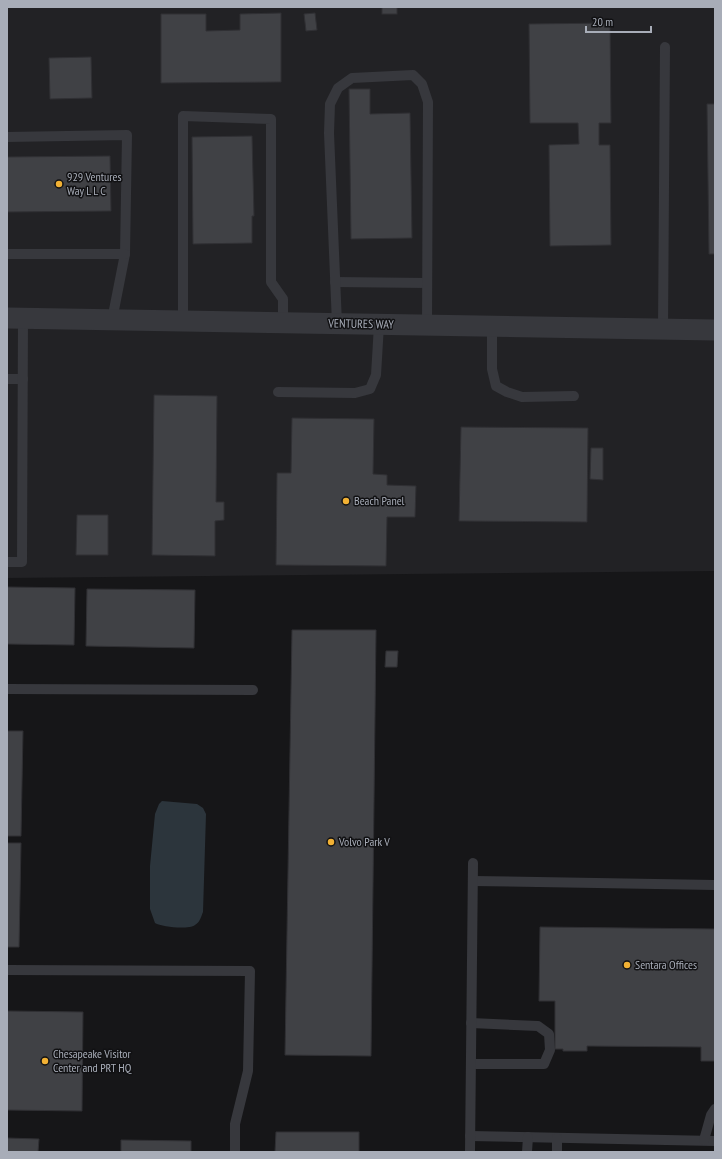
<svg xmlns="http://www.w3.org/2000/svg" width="722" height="1159" font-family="'PT Sans Narrow',sans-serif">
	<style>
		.built { fill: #222225 }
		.water { fill: #2c353c }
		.building { fill: #404145; stroke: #303034 }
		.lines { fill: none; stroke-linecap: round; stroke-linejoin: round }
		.lane { stroke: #37383d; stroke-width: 10 }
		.street { stroke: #37383d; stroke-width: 21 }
		.poi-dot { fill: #f2b134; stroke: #111113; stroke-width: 1.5 }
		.labels { text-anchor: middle; stroke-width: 3; stroke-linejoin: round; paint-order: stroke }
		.poi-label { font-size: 12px; fill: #a8adb8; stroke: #111113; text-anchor: start }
		.street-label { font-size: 12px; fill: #a8adb8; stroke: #111113 }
	</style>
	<rect width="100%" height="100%" fill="#161618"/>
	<polygon class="built" points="7,7 715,7 715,571 7,578"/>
	<path class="water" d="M 162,801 L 197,804 L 203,808 L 206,814 L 203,912 C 201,917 200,922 195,925 C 188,930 162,927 155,923 L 150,909 L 150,866 L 155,814 L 159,804 Z"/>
	<g class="building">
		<rect x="382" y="7" width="15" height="7"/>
		<polygon points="281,13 281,82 161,83 161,14 206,14 206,31 240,30 240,14"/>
		<polygon points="315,13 317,30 306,31 304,14"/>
		<polygon points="610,23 611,123 599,123 599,145 610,145 611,245 550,246 549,145 579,144 578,123 530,123 529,24"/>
		<polygon points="91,57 92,98 50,99 49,58"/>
		<polygon points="349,89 370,89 370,114 410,113 412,238 351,239"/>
		<polygon points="707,104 715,104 715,254 709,254"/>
		<polygon points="252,136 254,216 252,216 252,243 193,244 192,137"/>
		<polygon points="110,156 111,211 7,212 7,157"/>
		<polygon points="154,395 217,396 216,502 224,502 224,520 215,521 215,556 152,555"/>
		<polygon points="292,418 374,419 373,474 387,475 387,485 416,486 415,517 387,517 386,566 276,565 277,473 291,473"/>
		<polygon points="461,427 588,428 587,522 459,521"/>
		<polygon points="591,448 603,448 603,480 590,479"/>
		<polygon points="77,515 108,515 108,555 76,555"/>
		<polygon points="7,587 75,588 74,645 7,644"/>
		<polygon points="87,589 195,590 194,648 86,646"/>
		<polygon points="292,630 376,630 371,1056 285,1055"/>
		<polygon points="386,651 398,651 397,667 385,667"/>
		<polygon points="7,731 23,731 21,836 7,836"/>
		<polygon points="7,843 21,843 19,947 7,947"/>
		<polygon points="540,927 715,929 715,1061 701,1061 701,1047 587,1046 587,1051 563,1051 563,1049 555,1049 555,1001 539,1001"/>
		<polygon points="7,1011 83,1012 82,1111 7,1110"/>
		<polygon points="276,1132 359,1132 359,1152 275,1152"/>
		<polygon points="7,1138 39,1139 38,1152 7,1152"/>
		<polygon points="121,1140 191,1141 191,1152 121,1152"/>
	</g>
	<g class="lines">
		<g class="lane">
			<polyline points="7,137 127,135 125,254 112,320"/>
			<polyline points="7,254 125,254"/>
			<polyline points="335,282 427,283"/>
			<polyline points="183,321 183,116 271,119 271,282 283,299 283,323"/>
			<polyline points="337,324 329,133 330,104 338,88 352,78 413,75 422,84 428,102 427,325"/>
			<polyline points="492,326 492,369 496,386 507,392 522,397 574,396"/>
			<polyline points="663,330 665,47"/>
			<polyline points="7,379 23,379"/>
			<polyline points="278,392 355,393 370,389 376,375 379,325"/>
			<polyline points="7,562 22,562 23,318"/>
			<polyline points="7,689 253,690"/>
			<polyline points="473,881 715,885"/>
			<polyline points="7,970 250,971 248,1071 235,1124 235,1152"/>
			<polyline points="471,1064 544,1064 550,1050 549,1034 538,1026 471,1023"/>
			<polyline points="470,1136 715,1141"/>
			<polyline points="704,1140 711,1115 715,1109"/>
			<polyline points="470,1152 473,863"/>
			<polyline points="527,1152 528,1137"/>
			<polyline points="557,1152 557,1138"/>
		</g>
		<polyline class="street" points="7,318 715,330"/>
	</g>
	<g class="poi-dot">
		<circle cx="59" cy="184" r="4"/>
		<circle cx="346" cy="501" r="4"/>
		<circle cx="331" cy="842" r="4"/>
		<circle cx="627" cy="965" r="4"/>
		<circle cx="45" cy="1061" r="4"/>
	</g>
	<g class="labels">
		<g class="poi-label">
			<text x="67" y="181">929 Ventures<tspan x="67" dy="14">Way L L C</tspan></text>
			<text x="354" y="505">Beach Panel</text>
			<text x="339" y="846">Volvo Park V</text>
			<text x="635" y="969">Sentara Offices</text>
			<text x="53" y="1058">Chesapeake Visitor<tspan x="53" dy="14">Center and PRT HQ</tspan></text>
		</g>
		<g class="street-label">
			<text transform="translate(361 324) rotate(1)" y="4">VENTURES WAY</text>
		</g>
	</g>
	<rect width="722" height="1159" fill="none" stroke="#a8adb8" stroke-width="16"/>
	<path d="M586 26v6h65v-6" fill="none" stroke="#a8adb8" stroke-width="2"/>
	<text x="592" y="26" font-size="12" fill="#a8adb8" stroke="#111113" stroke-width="3" paint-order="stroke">20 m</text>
</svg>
